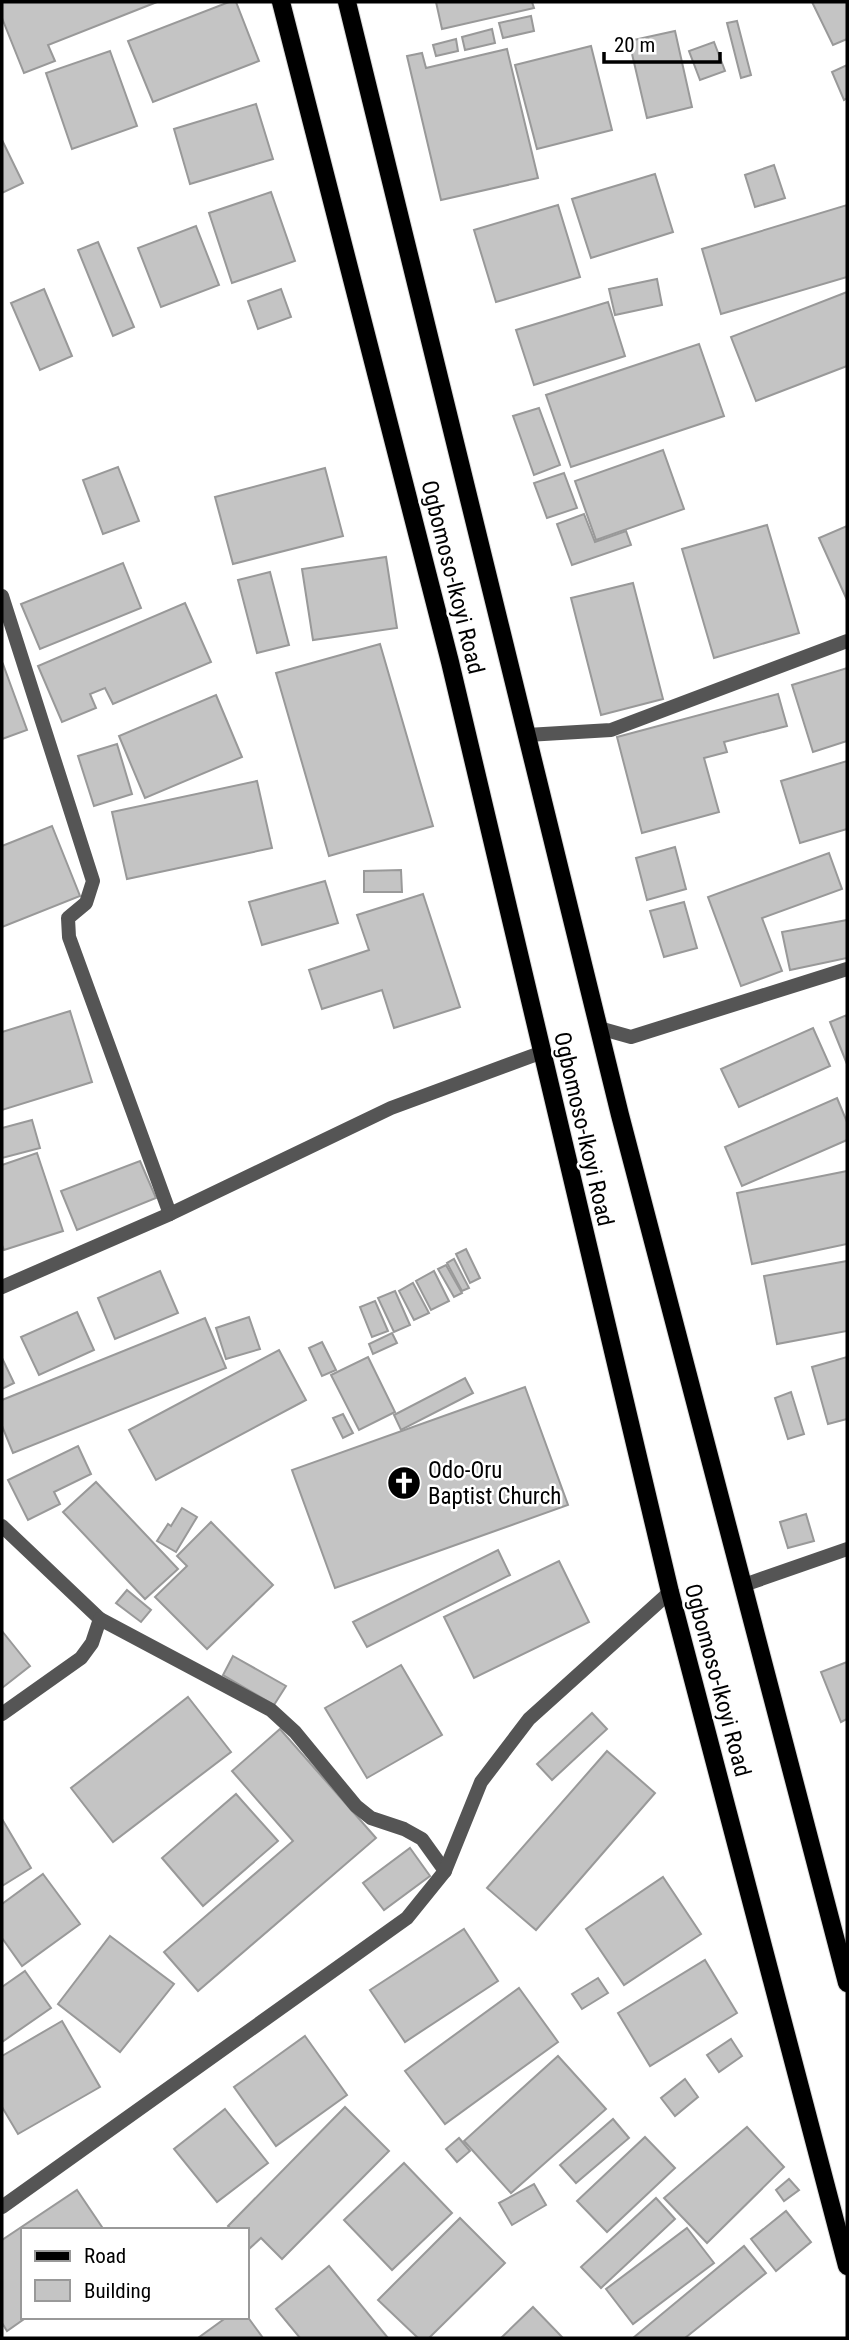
<svg xmlns="http://www.w3.org/2000/svg" width="849" height="2340" font-family="'Roboto Condensed',sans-serif">
	<style>
		.building { fill: #c4c4c4; stroke: #999; stroke-width: 2 }
		.lines { fill: none; stroke-linecap: round; stroke-linejoin: round }
		.primary-casing { stroke: #dbdbdb; stroke-width: 20 }
		.street { stroke: #555; stroke-width: 14 }
		.primary { stroke: #000; stroke-width: 18 }
		.labels { text-anchor: middle; stroke-width: 5; stroke-linejoin: round; paint-order: stroke }
		.street-label { font-size: 23px; fill: #000; stroke: #fff }
		.poi-label { font-size: 23px; fill: #000; stroke: #fff; text-anchor: start }
	</style>
	<rect width="100%" height="100%" fill="#fff"/>
	<g class="building">
		<polygon points="2,2 157,2 48,45 55,61 24,73 2,18"/>
		<polygon points="229,2 236,2 259,61 153,102 128,41"/>
		<polygon points="436,2 532,2 534,8 442,29"/>
		<polygon points="812,2 847,2 847,39 833,45"/>
		<polygon points="531,16 534,31 503,38 499,23"/>
		<polygon points="737,21 751,75 741,78 727,23"/>
		<polygon points="492,29 495,43 465,50 462,37"/>
		<polygon points="675,31 692,107 647,118 629,41"/>
		<polygon points="456,39 458,51 436,56 433,45"/>
		<polygon points="714,42 725,71 700,80 689,51"/>
		<polygon points="591,46 612,130 537,149 515,65"/>
		<polygon points="507,49 538,178 441,200 407,56 422,53 426,68"/>
		<polygon points="110,51 137,126 72,149 46,73"/>
		<polygon points="847,65 847,98 844,100 832,72"/>
		<polygon points="256,104 273,159 190,184 174,129"/>
		<polygon points="2,140 23,183 2,193"/>
		<polygon points="774,165 785,198 755,207 745,175"/>
		<polygon points="655,174 673,232 591,258 572,199"/>
		<polygon points="271,192 295,261 232,283 209,213"/>
		<polygon points="558,205 580,277 496,302 474,230"/>
		<polygon points="847,205 847,277 721,314 702,249"/>
		<polygon points="196,226 219,285 161,307 138,248"/>
		<polygon points="98,242 134,327 113,336 78,250"/>
		<polygon points="657,279 662,305 615,315 609,289"/>
		<polygon points="44,289 72,356 40,370 11,303"/>
		<polygon points="281,289 291,317 258,329 248,301"/>
		<polygon points="847,292 847,366 756,401 731,337"/>
		<polygon points="608,302 625,356 534,385 516,330"/>
		<polygon points="699,344 724,416 571,467 546,395"/>
		<polygon points="539,408 560,465 534,475 513,416"/>
		<polygon points="663,450 684,509 596,540 575,481"/>
		<polygon points="118,467 139,521 103,534 83,480"/>
		<polygon points="325,468 343,536 233,564 215,497"/>
		<polygon points="564,473 577,508 547,518 534,483"/>
		<polygon points="584,514 595,542 626,531 631,545 572,565 557,524"/>
		<polygon points="767,525 799,633 714,658 682,549"/>
		<polygon points="847,526 847,600 819,538"/>
		<polygon points="386,557 397,628 313,640 302,569"/>
		<polygon points="123,563 141,608 40,649 21,604"/>
		<polygon points="270,572 289,645 257,653 238,580"/>
		<polygon points="633,583 663,699 601,715 571,598"/>
		<polygon points="185,603 211,662 113,704 105,688 90,694 96,708 62,722 38,666"/>
		<polygon points="380,644 433,826 329,856 276,673"/>
		<polygon points="3,664 27,730 2,739 2,665"/>
		<polygon points="847,668 847,741 813,752 792,685"/>
		<polygon points="778,694 787,726 724,742 727,752 704,758 719,812 642,833 617,737"/>
		<polygon points="216,695 242,757 145,798 119,736"/>
		<polygon points="117,744 132,794 94,806 78,756"/>
		<polygon points="847,761 847,829 800,843 781,781"/>
		<polygon points="257,781 272,848 127,879 112,812"/>
		<polygon points="52,826 80,896 2,927 2,846"/>
		<polygon points="675,847 686,889 647,900 636,858"/>
		<polygon points="829,853 842,889 762,918 782,971 741,986 708,897"/>
		<polygon points="401,870 402,892 364,892 364,871"/>
		<polygon points="325,881 338,923 262,945 249,902"/>
		<polygon points="423,894 460,1007 394,1028 382,990 322,1009 309,970 369,950 357,915"/>
		<polygon points="684,902 697,948 664,957 650,911"/>
		<polygon points="847,920 847,958 790,970 782,932"/>
		<polygon points="70,1011 92,1082 2,1110 2,1032"/>
		<polygon points="847,1015 847,1064 830,1022"/>
		<polygon points="813,1028 830,1066 739,1107 721,1069"/>
		<polygon points="837,1098 847,1122 847,1140 742,1186 725,1147"/>
		<polygon points="32,1120 40,1148 2,1158 2,1128"/>
		<polygon points="37,1153 63,1231 4,1250 2,1245 2,1165"/>
		<polygon points="140,1161 156,1198 77,1230 61,1191"/>
		<polygon points="847,1171 847,1244 752,1264 737,1193"/>
		<polygon points="466,1249 480,1278 470,1283 456,1254"/>
		<polygon points="454,1259 469,1288 462,1291 447,1263"/>
		<polygon points="847,1261 847,1331 777,1344 764,1276"/>
		<polygon points="446,1265 462,1293 454,1297 438,1269"/>
		<polygon points="160,1271 178,1313 115,1339 98,1298"/>
		<polygon points="434,1271 449,1301 431,1310 416,1281"/>
		<polygon points="413,1283 429,1313 414,1320 399,1291"/>
		<polygon points="395,1291 410,1325 394,1332 378,1298"/>
		<polygon points="375,1301 388,1331 372,1337 360,1307"/>
		<polygon points="77,1312 94,1350 39,1375 21,1337"/>
		<polygon points="249,1317 260,1349 226,1359 216,1328"/>
		<polygon points="205,1318 226,1368 13,1453 2,1426 2,1400"/>
		<polygon points="392,1333 397,1343 373,1354 369,1344"/>
		<polygon points="322,1342 336,1370 322,1376 309,1348"/>
		<polygon points="279,1350 306,1400 156,1480 129,1430"/>
		<polygon points="368,1357 395,1412 359,1430 331,1375"/>
		<polygon points="847,1357 847,1419 828,1424 812,1367"/>
		<polygon points="2,1358 14,1383 2,1389"/>
		<polygon points="465,1378 473,1393 401,1430 394,1415"/>
		<polygon points="525,1387 568,1505 335,1588 292,1470"/>
		<polygon points="791,1392 804,1434 788,1439 775,1398"/>
		<polygon points="343,1414 353,1433 343,1438 333,1418"/>
		<polygon points="78,1446 91,1474 54,1492 60,1504 28,1520 8,1480"/>
		<polygon points="96,1482 178,1569 145,1599 63,1512"/>
		<polygon points="182,1508 197,1517 176,1552 157,1541 168,1524 171,1526"/>
		<polygon points="806,1514 814,1541 788,1548 780,1522"/>
		<polygon points="211,1522 273,1585 207,1649 155,1597 187,1566 177,1556"/>
		<polygon points="498,1550 510,1575 367,1647 353,1622"/>
		<polygon points="559,1561 589,1622 474,1678 444,1617"/>
		<polygon points="127,1590 151,1610 141,1622 116,1603"/>
		<polygon points="2,1631 30,1666 2,1688"/>
		<polygon points="233,1656 286,1686 274,1705 223,1675"/>
		<polygon points="847,1662 847,1719 841,1722 821,1672"/>
		<polygon points="401,1665 442,1735 367,1778 325,1708"/>
		<polygon points="188,1697 231,1752 113,1842 71,1788"/>
		<polygon points="592,1713 607,1729 552,1780 537,1764"/>
		<polygon points="280,1729 376,1838 198,1991 164,1952 293,1841 232,1771"/>
		<polygon points="607,1751 655,1793 536,1930 487,1888"/>
		<polygon points="236,1794 278,1841 203,1906 162,1858"/>
		<polygon points="2,1819 31,1868 2,1886"/>
		<polygon points="410,1848 430,1876 384,1910 363,1883"/>
		<polygon points="43,1874 80,1924 22,1966 2,1938 2,1904"/>
		<polygon points="663,1877 701,1934 624,1985 586,1929"/>
		<polygon points="464,1929 498,1981 405,2042 370,1990"/>
		<polygon points="110,1936 174,1984 120,2052 58,2004"/>
		<polygon points="705,1960 737,2013 650,2066 618,2013"/>
		<polygon points="25,1971 51,2008 2,2042 2,1987"/>
		<polygon points="598,1978 608,1993 582,2009 572,1994"/>
		<polygon points="519,1988 558,2042 445,2124 405,2071"/>
		<polygon points="62,2021 100,2087 18,2134 2,2107 2,2056"/>
		<polygon points="305,2036 347,2095 276,2146 234,2087"/>
		<polygon points="731,2039 742,2056 719,2072 707,2055"/>
		<polygon points="558,2056 606,2109 511,2193 464,2141"/>
		<polygon points="685,2079 698,2097 675,2116 661,2098"/>
		<polygon points="345,2107 389,2151 282,2259 261,2238 250,2248 247,2245 247,2230 232,2230 228,2226"/>
		<polygon points="225,2109 268,2163 217,2202 174,2149"/>
		<polygon points="613,2119 629,2138 576,2183 560,2165"/>
		<polygon points="747,2127 784,2167 707,2243 664,2198"/>
		<polygon points="645,2137 675,2168 607,2232 577,2201"/>
		<polygon points="459,2138 470,2151 457,2162 446,2149"/>
		<polygon points="404,2163 452,2213 392,2270 344,2220"/>
		<polygon points="789,2179 799,2190 784,2201 776,2190"/>
		<polygon points="534,2184 546,2205 512,2225 499,2203"/>
		<polygon points="77,2190 104,2230 23,2230 23,2317 27,2317 7,2331 2,2323 2,2240"/>
		<polygon points="656,2198 675,2219 601,2288 581,2267"/>
		<polygon points="786,2211 811,2242 776,2271 751,2239"/>
		<polygon points="460,2218 505,2263 429,2338 418,2338 378,2300"/>
		<polygon points="687,2228 714,2263 633,2324 606,2289"/>
		<polygon points="744,2246 766,2273 685,2338 633,2338"/>
		<polygon points="329,2266 388,2338 300,2338 276,2309"/>
		<polygon points="533,2307 563,2338 501,2338"/>
		<polygon points="247,2316 263,2338 198,2338 227,2317"/>
	</g>
	<g class="lines">
		<g class="primary-casing">
			<g id="primary">
				<polyline points="281,2 450,662 670,1592 847,2266"/>
				<polyline points="347,2 620,1115 847,1983"/>
			</g>
		</g>
		<g class="street">
			<polyline points="2,596 93,881 86,903 68,918 69,937 170,1214"/>
			<polyline points="527,735 611,730 847,641"/>
			<polyline points="599,1028 631,1037 847,969"/>
			<polyline points="2,1287 170,1214 391,1108 540,1053"/>
			<polyline points="2,1526 100,1619 92,1643 81,1658 2,1714"/>
			<polyline points="744,1585 847,1549"/>
			<polyline points="100,1619 271,1710 295,1732 356,1806 371,1818 404,1829 422,1839 445,1871"/>
			<polyline points="2,2207 407,1918 445,1871 481,1782 529,1719 670,1592"/>
		</g>
		<use href="#primary" class="primary"/>
	</g>
	<defs>
		<g id="church-disc" transform="scale(1.75)"><circle r="9.5" fill="#000" stroke="#fff"/><path d="M-1.2-6h2.4v3.5h3.3v2.4h-3.3V6h-2.4V-.1h-3.3v-2.4h3.3Z" fill="#fff"/></g>
	</defs>
	<g fill-rule="evenodd">
		<use href="#church-disc" x="404" y="1483"/>
	</g>
	<g class="labels">
		<g class="street-label">
			<text transform="translate(453 577) rotate(76)" y="8">Ogbomoso-Ikoyi Road</text>
			<text transform="translate(584 1129) rotate(77)" y="8">Ogbomoso-Ikoyi Road</text>
			<text transform="translate(718 1680) rotate(75)" y="8">Ogbomoso-Ikoyi Road</text>
		</g>
		<g class="poi-label">
			<text x="428" y="1478">Odo-Oru<tspan x="428" dy="26">Baptist Church</tspan></text>
		</g>
	</g>
	<rect width="849" height="2340" fill="none" stroke="#000000" stroke-width="7"/>
	<rect x="21" y="2228" width="228" height="91" fill="#ffffff" stroke="#999999" stroke-width="2"/>
	<rect x="35" y="2251" width="35" height="10" fill="#000000" stroke="#999999" stroke-width="2"/>
	<text x="84" y="2263" font-size="21" fill="#000000">Road</text>
	<rect x="35" y="2280" width="35" height="21" fill="#c4c4c4" stroke="#999999" stroke-width="2"/>
	<text x="84" y="2298" font-size="21" fill="#000000">Building</text>
	<path d="M604 52v10h116v-10" fill="none" stroke="#000000" stroke-width="3.5"/>
	<text x="614" y="52" font-size="21" fill="#000000" stroke="#ffffff" stroke-width="5" paint-order="stroke">20 m</text>
</svg>
